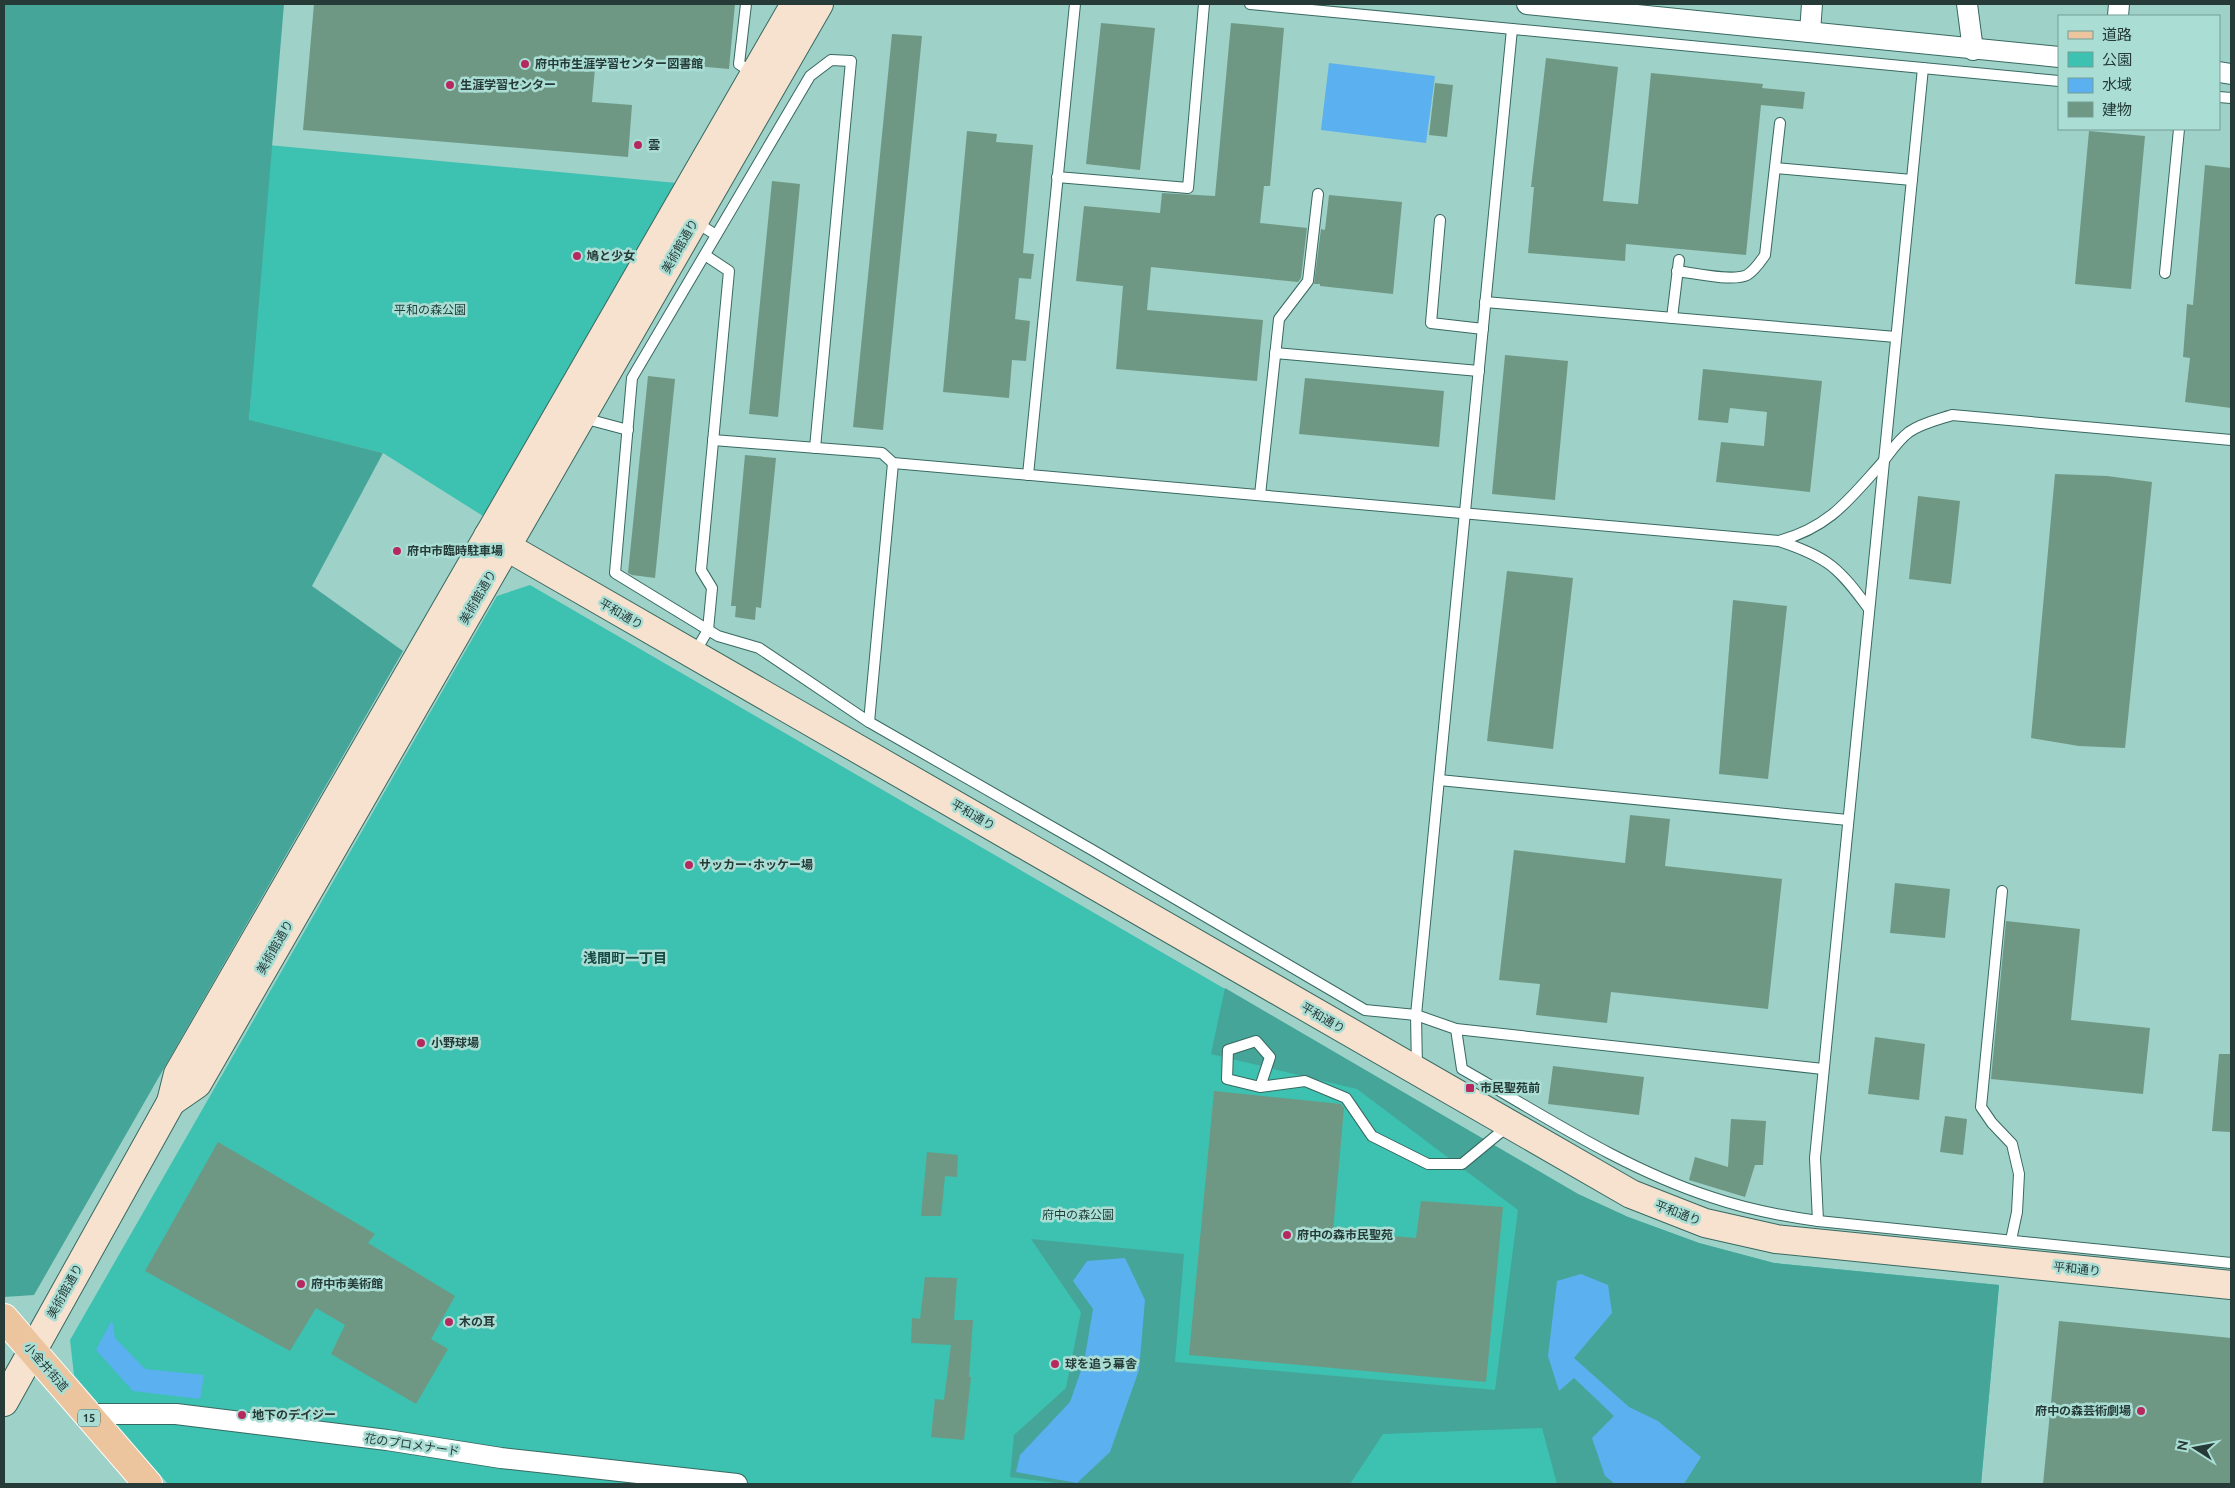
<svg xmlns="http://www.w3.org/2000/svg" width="2235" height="1488" font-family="Ubuntu,'Noto Sans JP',sans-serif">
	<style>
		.green { fill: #3dc1b0 }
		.forest { fill: #45a598 }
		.water { fill: #5bb0ef }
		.building { fill: #6f9884 }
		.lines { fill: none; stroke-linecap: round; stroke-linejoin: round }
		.lane-casing { stroke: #386961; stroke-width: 12 }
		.street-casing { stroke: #386961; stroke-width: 22 }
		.secondary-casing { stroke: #386961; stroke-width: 30 }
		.primary-casing { stroke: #fff; stroke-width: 30 }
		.lane { stroke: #fff; stroke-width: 10 }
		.street { stroke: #fff; stroke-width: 20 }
		.secondary { stroke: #f6e2cf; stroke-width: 28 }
		.primary { stroke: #ecc59f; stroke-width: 28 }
		.poi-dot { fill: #b6295f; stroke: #aaded5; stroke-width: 2 }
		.labels { text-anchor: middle; stroke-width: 5; stroke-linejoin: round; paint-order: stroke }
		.shield { fill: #aaded5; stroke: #4e6c67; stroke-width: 1 }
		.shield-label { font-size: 11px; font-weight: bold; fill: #263b38 }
		.poi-label { font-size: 12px; font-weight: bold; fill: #263b38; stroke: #aaded5; text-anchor: start }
		.street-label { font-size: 12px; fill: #263b38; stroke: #aaded5 }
		.park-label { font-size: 12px; fill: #1e3c37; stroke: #aaded5 }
		.neighbourhood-label { font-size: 14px; font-weight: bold; fill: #164942; stroke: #aaded5 }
	</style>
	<rect width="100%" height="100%" fill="#9ed1c8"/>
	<g class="green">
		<polygon points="268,145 677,183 483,516 383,453 249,421"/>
		<polygon points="530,585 1578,1194 1628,1217 1699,1243 1774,1263 1999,1285 1981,1484 168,1484 74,1375 70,1340 497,596"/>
	</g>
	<g class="forest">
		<polygon points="4,4 284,4 249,420 383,453 312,586 403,651 34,1295 4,1297"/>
		<polygon points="1225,988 1578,1194 1628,1217 1699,1243 1774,1263 1999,1285 1981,1484 1557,1484 1542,1428 1383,1434 1350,1484 1065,1484 1010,1477 1014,1435 1066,1388 1081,1312 1031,1239 1184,1254 1175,1362 1495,1390 1518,1210 1357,1089 1211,1054"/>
	</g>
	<g class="water">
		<polygon points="1329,63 1435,76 1426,143 1321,130"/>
		<polygon points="1125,1258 1145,1300 1139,1370 1110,1452 1077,1483 1016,1472 1020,1455 1070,1402 1084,1362 1093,1309 1073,1281 1087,1261"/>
		<polygon points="1581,1274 1608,1285 1612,1313 1574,1358 1629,1407 1658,1421 1701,1457 1684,1484 1615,1484 1605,1476 1592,1438 1614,1416 1574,1378 1559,1391 1548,1356 1557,1281"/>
		<polygon points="112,1320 115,1338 145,1369 204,1375 200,1399 133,1391 96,1350"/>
	</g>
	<g class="building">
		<polygon points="314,4 735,4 729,69 596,57 592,102 632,105 628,157 303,130"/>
		<polygon points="1101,23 1155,28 1140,170 1086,164"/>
		<polygon points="1231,23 1284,28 1270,186 1264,186 1260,223 1307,228 1301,278 1298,282 1151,267 1147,310 1263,320 1257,381 1116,369 1123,286 1076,281 1084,206 1160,213 1162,193 1215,196"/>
		<polygon points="892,34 922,36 883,430 853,427"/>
		<polygon points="1546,58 1618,67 1603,201 1638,204 1651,73 1763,84 1762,88 1805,92 1803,109 1761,105 1746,255 1626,244 1625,261 1528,253 1534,187 1531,187"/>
		<polygon points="1435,83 1453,85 1447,137 1429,135"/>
		<polygon points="967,131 997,134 996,142 1033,145 1023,253 1034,254 1031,279 1019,278 1015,319 1030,321 1026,361 1012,360 1009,398 943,392"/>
		<polygon points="2089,131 2145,136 2131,289 2075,284"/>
		<polygon points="2205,165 2231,168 2231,408 2185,402 2190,358 2183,357 2187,304 2193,305"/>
		<polygon points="772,181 800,184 778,417 749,414"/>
		<polygon points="1329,195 1402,202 1393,294 1320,286 1320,284 1314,284 1321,229 1325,230"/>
		<polygon points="1505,355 1568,361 1555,500 1492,494"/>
		<polygon points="1703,369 1822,381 1810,492 1716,482 1721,442 1764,446 1767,412 1730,408 1728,423 1698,420"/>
		<polygon points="648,376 675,379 655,578 632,575 628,573"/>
		<polygon points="1305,378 1444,391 1439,447 1299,434"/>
		<polygon points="745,455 776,458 761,608 756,607 755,620 735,617 736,606 731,606"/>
		<polygon points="2055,474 2107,476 2152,482 2125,748 2079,746 2031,738"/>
		<polygon points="1918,496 1960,501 1951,584 1909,579"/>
		<polygon points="1507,571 1573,578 1553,749 1487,741"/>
		<polygon points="1733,600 1787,606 1768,779 1719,774"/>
		<polygon points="1630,815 1670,819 1665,866 1782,879 1768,1009 1611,992 1607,1023 1536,1015 1540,984 1499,980 1514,850 1625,863"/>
		<polygon points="1895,883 1950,889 1945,938 1890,933"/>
		<polygon points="2006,921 2080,929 2071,1020 2150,1028 2143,1094 1991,1079"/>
		<polygon points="1875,1037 1925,1044 1919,1100 1868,1094"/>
		<polygon points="2219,1054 2231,1054 2231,1132 2212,1131"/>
		<polygon points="1553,1066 1644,1077 1639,1115 1548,1104"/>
		<polygon points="1214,1091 1341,1104 1344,1108 1333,1231 1416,1238 1421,1201 1503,1207 1486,1382 1189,1355"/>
		<polygon points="1945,1116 1967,1119 1963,1155 1940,1152"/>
		<polygon points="1731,1119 1766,1121 1763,1165 1755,1165 1745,1197 1689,1180 1695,1157 1728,1167"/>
		<polygon points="218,1142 375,1234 368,1243 455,1296 431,1339 448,1349 416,1404 331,1354 345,1325 316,1308 290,1351 145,1271"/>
		<polygon points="927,1152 958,1155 957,1177 945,1176 941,1216 921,1216"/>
		<polygon points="925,1277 957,1278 954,1320 973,1320 969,1377 971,1377 964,1440 931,1437 935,1399 944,1400 951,1345 911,1343 912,1318 920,1319"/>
		<polygon points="2059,1321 2231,1338 2231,1484 2043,1484"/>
	</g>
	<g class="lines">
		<g class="lane-casing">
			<g id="lane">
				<polyline points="746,4 739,64 754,74"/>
				<polyline points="1250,4 2059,81"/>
				<polyline points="2219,97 2231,98"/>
				<polyline points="1775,168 1912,180"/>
				<polyline points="1057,177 1188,188 1204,4"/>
				<polyline points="1440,220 1431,323 1483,329"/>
				<polyline points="694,221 716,235"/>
				<path d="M 1677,271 C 1693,273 1733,282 1747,275 C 1755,270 1760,262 1765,255 L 1780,123"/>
				<polyline points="2165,273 2179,129"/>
				<polyline points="1485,302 1896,337"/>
				<polyline points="1672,318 1679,260"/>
				<polyline points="1275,353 1479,371"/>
				<polyline points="583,418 628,430"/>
				<path d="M 713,440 L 882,453 L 893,463 L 1779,541 C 1828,557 1839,568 1869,609"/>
				<polyline points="815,448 851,61 831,60 810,76 632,378 615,573 718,636 759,648 869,722 1094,851 1365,1010 1416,1015 1456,1029 1823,1069"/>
				<polyline points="1028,475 1075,4"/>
				<polyline points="1260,495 1279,319 1308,281 1318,194"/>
				<path d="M 1779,541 C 1829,527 1848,501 1881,464 C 1889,454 1898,440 1909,432 C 1922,423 1937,420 1952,415 L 2231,440"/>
				<polyline points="694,654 708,630 712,588 701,570 729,271 705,255"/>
				<polyline points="869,722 893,463"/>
				<polyline points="1439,780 1848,820"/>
				<polyline points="2002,891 1981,1107 1992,1123 2012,1144 2019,1174 2017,1212 2011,1240"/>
				<path d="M 1456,1029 L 1462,1069 C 1543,1115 1622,1168 1711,1197 C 1746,1209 1782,1216 1818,1221 L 2231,1263"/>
				<polyline points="1417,1068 1416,1015 1512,29"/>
				<polyline points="1260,1087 1270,1057 1256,1041 1228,1050 1227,1079 1260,1087 1305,1081 1346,1098 1372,1136 1428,1164 1462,1164 1508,1126"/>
				<polyline points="1818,1221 1815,1158 1923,68"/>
			</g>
		</g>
		<g class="street-casing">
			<g id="street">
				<polyline points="1527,4 2059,57"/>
				<polyline points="1967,4 1973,50"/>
				<polyline points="2118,16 2119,4"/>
				<polyline points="1810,32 1812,4"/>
				<polyline points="2219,72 2231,74"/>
				<polyline points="86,1414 176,1414 387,1440 501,1458 737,1484"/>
			</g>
		</g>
		<g class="secondary-casing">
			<g id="secondary">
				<polyline points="488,536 1631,1194 1705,1223 1776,1239 2231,1285"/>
				<polyline points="171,1102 197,1084 819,4"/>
				<polyline points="4,1402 171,1102 178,1074 795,4"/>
			</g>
		</g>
		<g class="primary-casing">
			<polyline id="primary" points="4,1318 148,1484"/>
		</g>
		<use href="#lane" class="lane"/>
		<use href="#street" class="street"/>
		<use href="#secondary" class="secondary"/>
		<use href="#primary" class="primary"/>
	</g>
	<g class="poi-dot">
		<circle cx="525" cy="64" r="5"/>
		<circle cx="450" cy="85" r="5"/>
		<circle cx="638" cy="145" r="5"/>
		<circle cx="577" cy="256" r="5"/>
		<circle cx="397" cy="551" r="5"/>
		<circle cx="689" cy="865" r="5"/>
		<circle cx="421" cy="1043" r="5"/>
		<rect x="1465" y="1083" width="10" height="10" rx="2.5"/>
		<circle cx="1287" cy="1235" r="5"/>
		<circle cx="301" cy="1284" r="5"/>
		<circle cx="449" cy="1322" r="5"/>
		<circle cx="1055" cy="1364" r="5"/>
		<circle cx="2141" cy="1411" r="5"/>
		<circle cx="242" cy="1415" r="5"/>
	</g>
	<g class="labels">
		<rect class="shield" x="78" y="1409.5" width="22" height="17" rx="4"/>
		<g class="shield-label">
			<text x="89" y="1422">15</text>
		</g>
		<g class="poi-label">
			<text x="535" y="68">府中市生涯学習センター図書館</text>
			<text x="460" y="89">生涯学習センター</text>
			<text x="648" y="149">雲</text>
			<text x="587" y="260">鳩と少女</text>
			<text x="407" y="555">府中市臨時駐車場</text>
			<text x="699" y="869">サッカー･ホッケー場</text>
			<text x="431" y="1047">小野球場</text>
			<text x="1480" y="1092">市民聖苑前</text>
			<text x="1297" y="1239">府中の森市民聖苑</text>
			<text x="311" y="1288">府中市美術館</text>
			<text x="459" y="1326">木の耳</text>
			<text x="1065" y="1368">球を追う幕舎</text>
			<text x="2131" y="1415" text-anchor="end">府中の森芸術劇場</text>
			<text x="252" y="1419">地下のデイジー</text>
		</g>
		<g class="street-label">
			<text transform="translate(680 246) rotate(-60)" y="4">美術館通り</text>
			<text transform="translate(478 597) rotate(-60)" y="4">美術館通り</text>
			<text transform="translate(621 614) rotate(30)" y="4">平和通り</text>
			<text transform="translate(973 815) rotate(30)" y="4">平和通り</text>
			<text transform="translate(275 947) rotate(-60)" y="4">美術館通り</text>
			<text transform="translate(1323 1018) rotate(30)" y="4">平和通り</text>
			<text transform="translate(1678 1213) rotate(21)" y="4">平和通り</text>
			<text transform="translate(2077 1269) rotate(6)" y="4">平和通り</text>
			<text transform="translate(65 1291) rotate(-61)" y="4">美術館通り</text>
			<text transform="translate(46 1367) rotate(49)" y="4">小金井街道</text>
			<text transform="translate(412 1445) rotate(8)" y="4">花のプロメナード</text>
		</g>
		<g class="park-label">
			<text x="430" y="314">平和の森公園</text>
			<text x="1078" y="1219">府中の森公園</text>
		</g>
		<g class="neighbourhood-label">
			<text x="625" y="963">浅間町一丁目</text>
		</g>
	</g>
	<rect width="2235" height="1488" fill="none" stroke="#263b38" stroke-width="10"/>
	<rect x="2058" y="15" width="162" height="115" fill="#aaded5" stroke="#759d96"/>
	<rect x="2068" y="31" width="25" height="8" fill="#ecc59f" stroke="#759d96"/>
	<text x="2102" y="40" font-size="15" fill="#263b38">道路</text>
	<rect x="2068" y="52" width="25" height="15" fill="#3dc1b0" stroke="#759d96"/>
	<text x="2102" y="65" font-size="15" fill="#263b38">公園</text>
	<rect x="2068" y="78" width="25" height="15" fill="#5bb0ef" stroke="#759d96"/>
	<text x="2102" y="90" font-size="15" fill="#263b38">水域</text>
	<rect x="2068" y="102" width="25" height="15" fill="#6f9884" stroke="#759d96"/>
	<text x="2102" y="115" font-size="15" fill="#263b38">建物</text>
	<g transform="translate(2195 1448) rotate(281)" stroke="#aaded5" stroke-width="4" paint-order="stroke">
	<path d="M0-4L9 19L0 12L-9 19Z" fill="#263b38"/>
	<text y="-8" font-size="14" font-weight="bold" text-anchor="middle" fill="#263b38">N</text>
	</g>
</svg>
